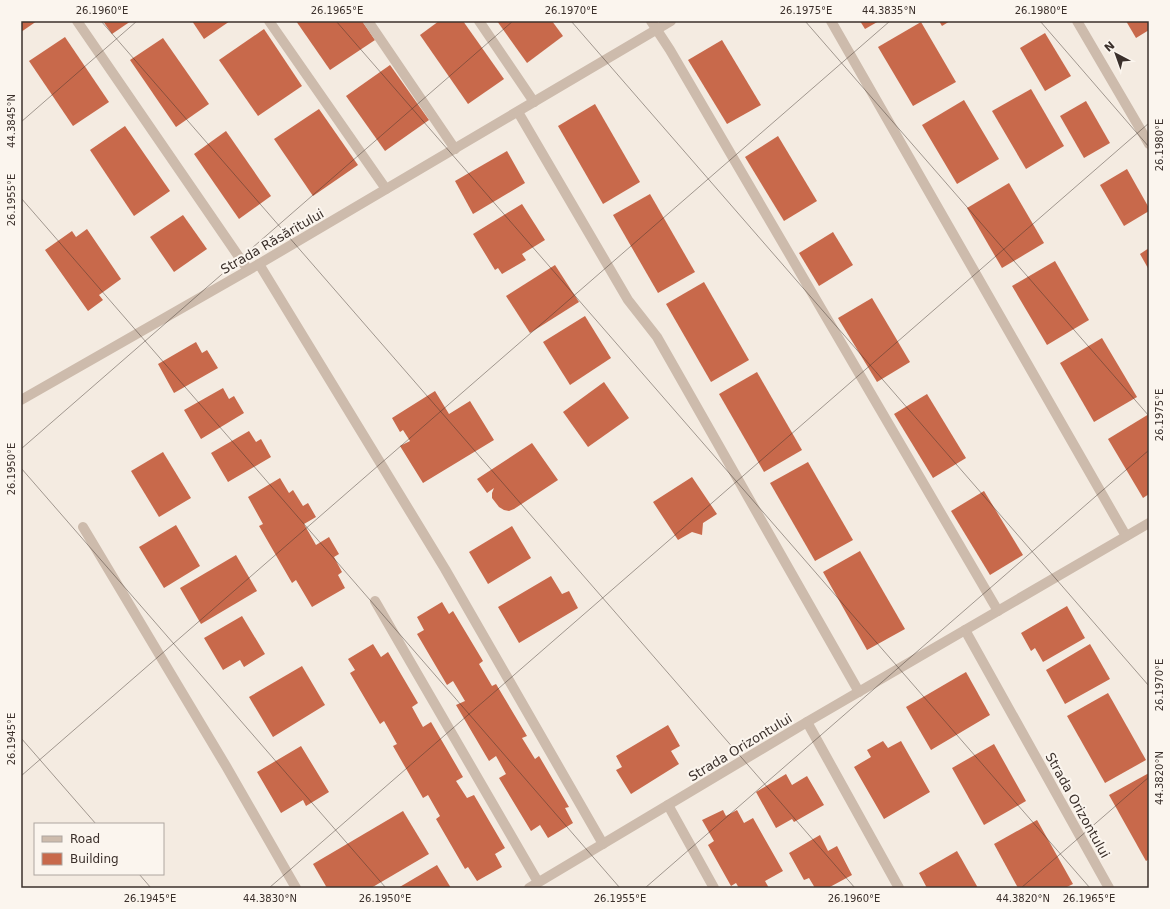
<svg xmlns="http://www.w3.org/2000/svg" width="1170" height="909" font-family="'DejaVu Sans',sans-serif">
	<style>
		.building { fill: #c8694b }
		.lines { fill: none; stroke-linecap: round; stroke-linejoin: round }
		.minor { stroke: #cdbbac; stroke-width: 10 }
		.ticks { fill: none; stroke: #3b302b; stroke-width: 1; stroke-opacity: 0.45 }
		.labels { text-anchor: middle; stroke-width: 4; stroke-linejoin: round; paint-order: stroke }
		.street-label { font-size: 13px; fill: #3b302b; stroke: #fbf5ee }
		.neatline { fill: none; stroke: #3b302b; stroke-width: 1.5 }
		.ticks-label { font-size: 10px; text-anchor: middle; fill: #3b302b }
	</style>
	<rect width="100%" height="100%" fill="#f4ebe1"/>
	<g class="building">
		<polygon points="21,21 37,21 21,32"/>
		<polygon points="103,21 131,21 112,34"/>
		<polygon points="192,21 230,21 204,39"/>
		<polygon points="296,21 362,21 375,40 330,70"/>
		<polygon points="439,21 463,21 504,79 468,104 420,35"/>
		<polygon points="497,21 552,21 563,36 527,63"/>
		<polygon points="860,21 879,21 865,29"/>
		<polygon points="939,21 950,21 942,26"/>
		<polygon points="1126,21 1149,21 1149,30 1136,38"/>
		<polygon points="921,22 956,82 913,106 878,47"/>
		<polygon points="264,29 302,86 258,116 219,60"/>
		<polygon points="1045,33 1071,76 1045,91 1020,48"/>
		<polygon points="65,37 109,102 73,126 29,61"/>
		<polygon points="163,38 209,104 176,127 130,60"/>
		<polygon points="722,40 761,105 727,124 688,60"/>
		<polygon points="390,65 429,120 385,151 346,96"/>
		<polygon points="1031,89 1064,146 1026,169 992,111"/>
		<polygon points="964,100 999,159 957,184 922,125"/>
		<polygon points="1086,101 1110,143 1084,158 1060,116"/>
		<polygon points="595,104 640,182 603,204 558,126"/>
		<polygon points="319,109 358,165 313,196 274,139"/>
		<polygon points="125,126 170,191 134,216 90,150"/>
		<polygon points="226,131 271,196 239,219 194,154"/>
		<polygon points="778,136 817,201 784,221 745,157"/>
		<polygon points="507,151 525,183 473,214 455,181"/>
		<polygon points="1127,169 1149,208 1149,211 1124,226 1100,185"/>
		<polygon points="1009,183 1044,243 1002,268 967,208"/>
		<polygon points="650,194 695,272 658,293 613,215"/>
		<polygon points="522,204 545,240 522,254 526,260 502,274 498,268 495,270 473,234"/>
		<polygon points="183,215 207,249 174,272 150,237"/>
		<polygon points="87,229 121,279 99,295 103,300 88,311 45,250 72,231 76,237"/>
		<polygon points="833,232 853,265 819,286 799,253"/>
		<polygon points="1149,248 1149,270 1140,254"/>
		<polygon points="1055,261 1089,320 1047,345 1012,286"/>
		<polygon points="555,265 579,302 530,333 506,296"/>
		<polygon points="704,282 749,360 711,382 666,304"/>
		<polygon points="872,298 910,362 877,382 838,318"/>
		<polygon points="585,316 611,358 570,385 543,342"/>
		<polygon points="1102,338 1137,397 1094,422 1060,363"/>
		<polygon points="196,342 202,353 207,350 218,368 174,393 158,364"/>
		<polygon points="757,372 802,450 764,472 719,394"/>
		<polygon points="604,382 629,418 588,447 563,412"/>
		<polygon points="223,388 229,399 234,396 244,413 201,439 184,410"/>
		<polygon points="435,391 449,414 470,401 494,440 423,483 400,446 410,441 403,430 400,432 392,418"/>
		<polygon points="927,394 966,458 933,478 894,414"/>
		<polygon points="1149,414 1149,494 1143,498 1108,439"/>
		<polygon points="249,431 256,442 261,439 271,457 228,482 211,453"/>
		<polygon points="532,443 558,480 514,509 509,511 504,510 499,507 492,498 492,493 494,488 487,493 477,479"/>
		<polygon points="163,452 191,498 159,517 131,471"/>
		<polygon points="808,462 853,540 815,561 770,483"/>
		<polygon points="692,477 717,514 703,523 702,535 692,532 678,540 653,502"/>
		<polygon points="280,478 289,493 293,490 303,506 308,503 316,517 304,524 316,545 329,537 339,554 334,557 342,572 338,575 345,588 312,607 296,580 292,583 259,526 263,524 248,497"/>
		<polygon points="984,491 1023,555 990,575 951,511"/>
		<polygon points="176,525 200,566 164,588 139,547"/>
		<polygon points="512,526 531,558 488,584 469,552"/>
		<polygon points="860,551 905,629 867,650 823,572"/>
		<polygon points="236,555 257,591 201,624 180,588"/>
		<polygon points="551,576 562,594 569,591 578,608 519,643 498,607"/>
		<polygon points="442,602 449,614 453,611 483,661 479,664 492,686 496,684 527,736 522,738 535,759 539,756 569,807 565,808 573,823 548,838 540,825 531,831 499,778 506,774 496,756 489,761 456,705 465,701 453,681 447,685 417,634 424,630 417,617"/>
		<polygon points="1067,606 1085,638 1043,662 1035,648 1031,651 1021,633"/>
		<polygon points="242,616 265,654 244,667 240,660 223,670 204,638"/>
		<polygon points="373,644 381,657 388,652 418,703 412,707 423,727 431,722 463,777 456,781 467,798 474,795 505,848 495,854 502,867 477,881 468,867 465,869 436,819 440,816 428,795 423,798 393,746 397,744 384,721 380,724 350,673 355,670 348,659"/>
		<polygon points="1090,644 1110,679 1065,704 1046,670"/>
		<polygon points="302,666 325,705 273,737 249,697"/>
		<polygon points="966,672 990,715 931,750 906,707"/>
		<polygon points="1108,693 1146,760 1105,783 1067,716"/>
		<polygon points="668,725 680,746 671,751 679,764 631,794 616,770 622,767 616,756"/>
		<polygon points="883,741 888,748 901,741 930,792 884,819 854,767 871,757 867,750"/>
		<polygon points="994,744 1026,801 984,825 952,768"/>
		<polygon points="301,746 329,792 306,806 303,800 281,813 257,772"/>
		<polygon points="1149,773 1149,859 1146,861 1109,795"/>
		<polygon points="786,774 792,785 807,776 824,805 794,822 792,819 776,828 756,792"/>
		<polygon points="723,810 726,816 737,810 744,823 753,818 783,871 765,881 769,888 739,888 736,883 731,886 708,845 714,841 702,820"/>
		<polygon points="403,811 429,854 371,888 327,888 313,864"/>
		<polygon points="1037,820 1073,884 1065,888 1018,888 994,844"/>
		<polygon points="820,835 828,851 837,846 852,875 828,888 815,888 809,878 804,880 789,853"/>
		<polygon points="957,851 978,888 927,888 919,873"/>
		<polygon points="437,865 451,888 398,888"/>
	</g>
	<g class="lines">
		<g class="minor">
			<polyline points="77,21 248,270"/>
			<polyline points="269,21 386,189"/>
			<polyline points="368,21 455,149"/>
			<polyline points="479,21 534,102"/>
			<polyline points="651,21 670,50 998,611"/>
			<polyline points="831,21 1126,536"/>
			<polyline points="1077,21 1149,144"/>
			<polyline points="518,112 628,300 657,337 859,692"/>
			<polyline points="259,264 445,569 603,844"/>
			<polyline points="21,400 259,264 671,21"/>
			<polyline points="83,527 226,766 296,888"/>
			<polyline points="375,601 538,882"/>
			<polyline points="965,630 1109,888"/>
			<polyline points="807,722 899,888"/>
			<polyline points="668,805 714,888"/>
			<polyline points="529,888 807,722 1149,523"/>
		</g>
	</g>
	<path class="ticks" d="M 101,21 L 855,888M 336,21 L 1090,888M 571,21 L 1149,686M 805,21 L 1149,416M 1040,21 L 1149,147M 21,122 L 137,21M 21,198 L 620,888M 21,449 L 513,21M 21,468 L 386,888M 21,738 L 96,824M 21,776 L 890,21M 139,874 L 151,888M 269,888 L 1149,123M 645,888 L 1149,450M 1021,888 L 1149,777"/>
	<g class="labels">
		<g class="street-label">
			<text transform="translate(272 241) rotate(-30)" y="5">Strada Răsăritului</text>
			<text transform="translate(740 747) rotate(-31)" y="5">Strada Orizontului</text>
			<text transform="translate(1078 805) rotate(61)" y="5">Strada Orizontului</text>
		</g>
	</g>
	<rect width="1170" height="909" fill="none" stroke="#fbf5ee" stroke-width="44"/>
	<rect x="34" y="823" width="130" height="52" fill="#fbf5ee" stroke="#aea6a0"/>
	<rect x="42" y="836" width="20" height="6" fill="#cdbbac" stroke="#aea6a0"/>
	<text x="70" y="843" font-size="12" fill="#3b302b">Road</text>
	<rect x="42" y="853" width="20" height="12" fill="#c8694b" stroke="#aea6a0"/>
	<text x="70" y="863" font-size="12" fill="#3b302b">Building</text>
	<g transform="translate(1116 54) rotate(319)" stroke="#fbf5ee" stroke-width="3" paint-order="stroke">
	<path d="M0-3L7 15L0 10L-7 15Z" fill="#3b302b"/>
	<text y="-6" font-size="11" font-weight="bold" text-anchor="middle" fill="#3b302b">N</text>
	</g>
	<rect x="22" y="22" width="1126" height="865" class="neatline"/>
	<g class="ticks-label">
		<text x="102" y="14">26.1960°E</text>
		<text x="337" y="14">26.1965°E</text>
		<text x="571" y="14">26.1970°E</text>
		<text x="806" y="14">26.1975°E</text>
		<text x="889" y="14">44.3835°N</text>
		<text x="1041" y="14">26.1980°E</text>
		<text transform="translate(11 121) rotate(-90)" y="4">44.3845°N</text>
		<text transform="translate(1159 145) rotate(-90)" y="4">26.1980°E</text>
		<text transform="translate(11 200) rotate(-90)" y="4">26.1955°E</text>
		<text transform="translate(1159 415) rotate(-90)" y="4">26.1975°E</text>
		<text transform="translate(11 469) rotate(-90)" y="4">26.1950°E</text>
		<text transform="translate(1159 685) rotate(-90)" y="4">26.1970°E</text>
		<text transform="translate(11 739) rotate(-90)" y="4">26.1945°E</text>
		<text transform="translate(1159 778) rotate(-90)" y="4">44.3820°N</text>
		<text x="150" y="902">26.1945°E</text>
		<text x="270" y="902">44.3830°N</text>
		<text x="385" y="902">26.1950°E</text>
		<text x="620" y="902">26.1955°E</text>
		<text x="854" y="902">26.1960°E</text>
		<text x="1023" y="902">44.3820°N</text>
		<text x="1089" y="902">26.1965°E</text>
	</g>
</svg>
